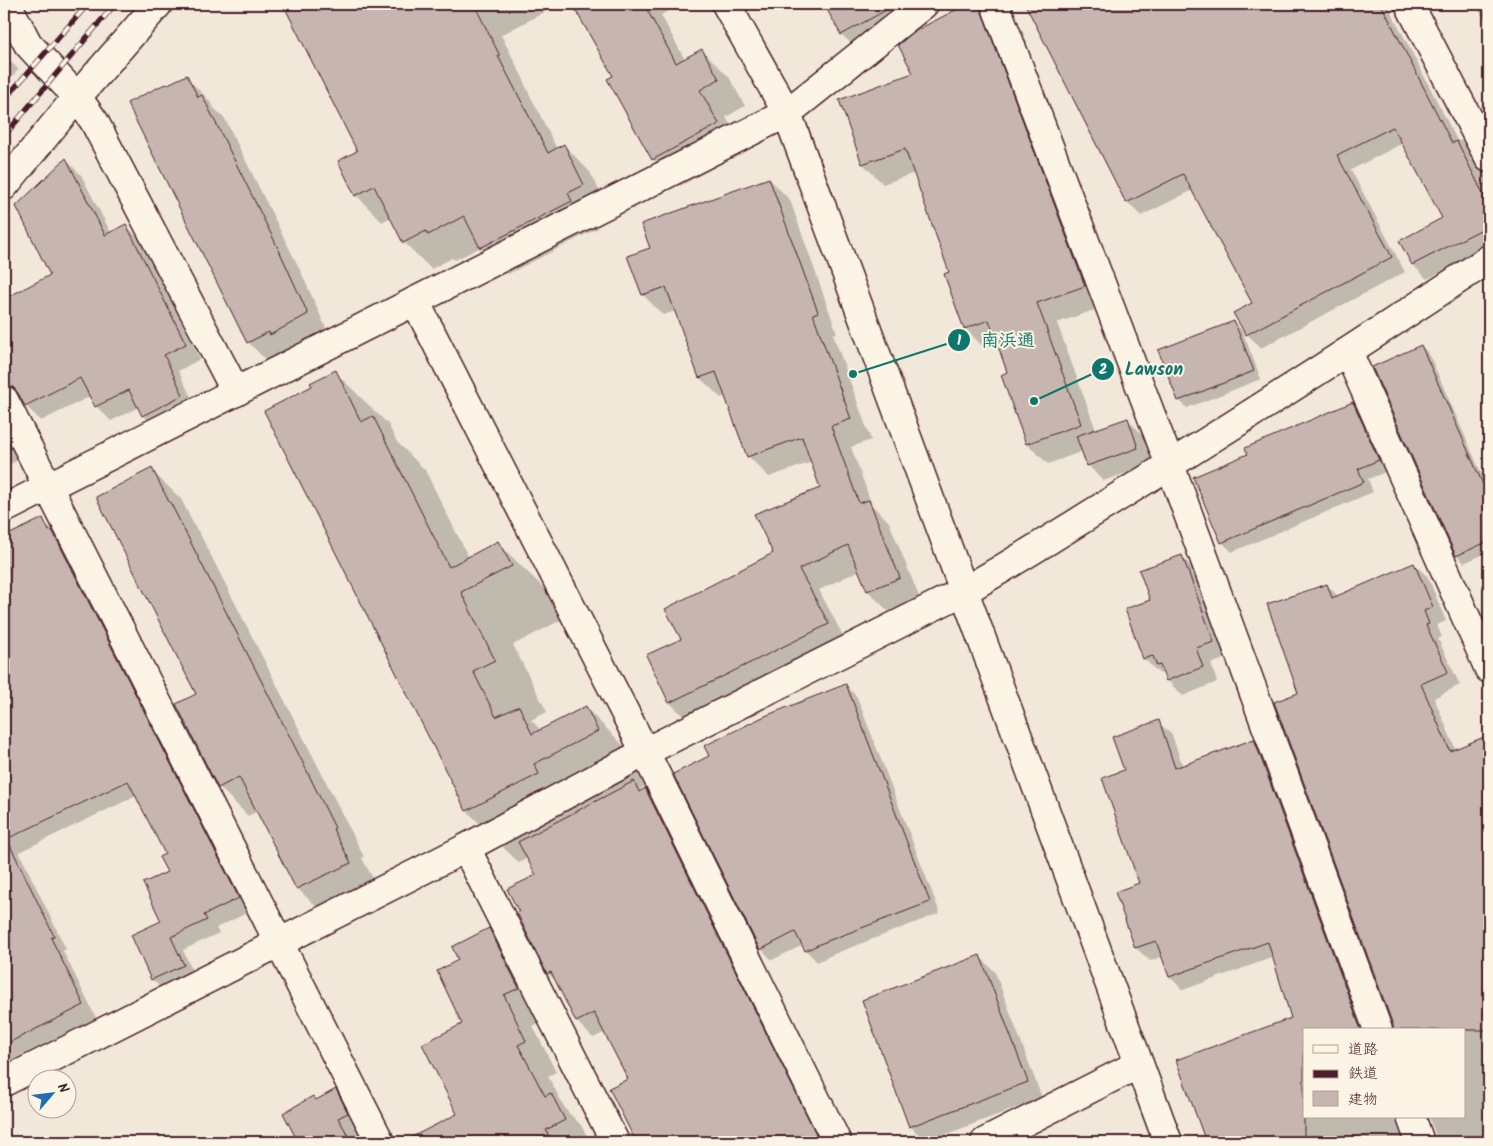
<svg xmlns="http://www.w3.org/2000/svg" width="1493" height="1146" font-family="Kalam,'Klee One',sans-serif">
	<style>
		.shadow { fill: #0003 }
		.building { fill: #c7b6af; stroke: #4a1f2b }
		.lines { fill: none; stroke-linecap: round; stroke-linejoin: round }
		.street-casing { stroke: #4a1f2b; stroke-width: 31 }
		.secondary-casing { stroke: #4a1f2b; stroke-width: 31 }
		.street { stroke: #fcf5e5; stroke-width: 28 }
		.secondary { stroke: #fcf5e5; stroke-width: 28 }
		.rail-casing { stroke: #4a1f2b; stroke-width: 5.5 }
		.rail { stroke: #fcf5e5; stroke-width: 4; stroke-dasharray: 11; stroke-linecap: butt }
		.leader { fill: none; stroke: #0f766e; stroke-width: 2 }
		.callout-dot { fill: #0f766e; stroke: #fcf5e5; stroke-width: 2 }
		.mark-label { font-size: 15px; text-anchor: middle; font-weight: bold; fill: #fff }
		.callout-label { font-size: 18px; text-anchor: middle; font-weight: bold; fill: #0f766e; stroke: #fcf5e5; stroke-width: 4; stroke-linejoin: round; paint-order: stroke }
	</style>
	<rect width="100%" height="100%" fill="#f1e8da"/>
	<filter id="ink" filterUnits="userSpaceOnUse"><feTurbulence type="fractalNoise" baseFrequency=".02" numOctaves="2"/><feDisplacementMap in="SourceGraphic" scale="10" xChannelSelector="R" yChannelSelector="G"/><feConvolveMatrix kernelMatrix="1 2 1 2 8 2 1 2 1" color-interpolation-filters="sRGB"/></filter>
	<g filter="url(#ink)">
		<g class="shadow">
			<polygon points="63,4 76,4 71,10"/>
			<polygon points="284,4 407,4 408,5 410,4 560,4 501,35 525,82 524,83 557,149 564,145 590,172 610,212 594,220 598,228 508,274 481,247 455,260 452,258 431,269 404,242 391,217 382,222 356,195 359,152"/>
			<polygon points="574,4 682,4 661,15 685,60 702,50 729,77 745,106 726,117 744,151 680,186 653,159 609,80 614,77"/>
			<polygon points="825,4 896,4 906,23 858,50 842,35"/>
			<polygon points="969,4 979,4 996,21 1105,306 1057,323 1096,430 1127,419 1143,435 1153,464 1103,481 1088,465 1083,451 1048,464 1027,444 1002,375 1009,373 999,344 985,349 965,328 951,273 915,173 883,184 863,164 840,101 915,74 916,32"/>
			<polygon points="1035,4 1387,4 1458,142 1461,140 1475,154 1485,174 1489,175 1489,247 1427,279 1413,265 1443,218 1403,143 1351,170 1405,272 1261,348 1247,334 1253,303 1193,190 1141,216 1127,202 1029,9"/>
			<polygon points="1476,4 1489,4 1489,29 1488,27"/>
			<polygon points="4,55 18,69 4,89"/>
			<polygon points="186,77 209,100 214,108 225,119 301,272 330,337 271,365 248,342"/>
			<polygon points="66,160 81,175 111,233 126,225 141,241 200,359 178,371 198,410 158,430 143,415 139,407 111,421 96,406 91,396 41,421 26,406 21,399 12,401 4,414 4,300 52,276"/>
			<polygon points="769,179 790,200 837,333 833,334 871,440 851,447 872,505 889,522 920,599 888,611 868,591 860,570 819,590 848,645 691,723 670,703 647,656 682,639 775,554 821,488 812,462 769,477 748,456 726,396 721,398 700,378 676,311 663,315 643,295 651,248"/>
			<polygon points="1234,322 1242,330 1261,379 1187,408 1179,400"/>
			<polygon points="1421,346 1429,354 1489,491 1489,552 1464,563 1457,555"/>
			<polygon points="335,372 388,424 397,442 425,470 469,558 498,543 551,595 563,619 513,645 547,712 531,720 542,731 586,708 638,760 650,783 640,789 642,791 645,790 662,806 827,1142 640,1142 611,1089 630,1080 606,1032 593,1038 577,1022 557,982 548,973 537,875 528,858 519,863 467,811 313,387"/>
			<polygon points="1353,404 1363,414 1388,471 1368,479 1373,492 1232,552 1222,542 1249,455"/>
			<polygon points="4,418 22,458 4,467"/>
			<polygon points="151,470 181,499 196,529 199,532 325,780 364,857 362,858 380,892 327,917 297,888 258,811 248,816 219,787"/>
			<polygon points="43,520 65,544 251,911 216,928 219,933 183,950 195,977 165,992 152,979 163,922 168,873 166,855 136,796 19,852 66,949 63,951 96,1018 4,1064 4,538"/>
			<polygon points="1181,556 1197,572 1228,657 1211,664 1217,682 1183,696 1167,680 1164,673 1160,674 1144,659 1127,610 1152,601"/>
			<polygon points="1414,564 1428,577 1446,621 1437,625 1442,637 1438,639 1460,685 1434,698 1456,750 1489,736 1489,1142 1436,1142 1436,1136 1429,1117 1464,1117 1464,1030 1394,1024 1300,693 1327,585 1338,596"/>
			<polygon points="846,686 857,697 940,913 834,954 817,962 806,950 803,945 772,960 761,949"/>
			<polygon points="1158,722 1172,735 1183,767 1254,741 1267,754 1369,1030 1304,1030 1304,1117 1416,1117 1411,1142 1207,1142 1178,1061 1293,1019 1274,957 1183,990 1170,977 1163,956 1150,961 1136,948 1116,893 1140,884 1125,771"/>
			<polygon points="489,929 519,960 549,1019 533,1026 556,1072 548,1076 566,1110 581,1125 590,1142 444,1142 436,1126 459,1115 464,1024 460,961"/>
			<polygon points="980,957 995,972 1042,1098 926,1142 910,1126"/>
			<polygon points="336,1091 350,1106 369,1142 300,1142 284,1114 317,1101"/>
		</g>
		<g class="building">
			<polygon points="283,4 474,4 500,56 498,56 548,153 564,144 584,185 568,193 572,201 480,248 464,216 428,235 426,231 403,243 374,186 355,196 338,161 357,151"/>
			<polygon points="572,4 644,4 676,63 702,49 719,79 700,90 719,124 652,160 607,79 613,76"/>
			<polygon points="824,4 897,4 841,35"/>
			<polygon points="967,4 979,4 980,7 1085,286 1037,303 1081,424 1026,444 1001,375 1007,372 989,320 964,329 944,274 949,272 905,149 862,164 839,100 913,73 898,45 915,31"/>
			<polygon points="1025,4 1381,4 1452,143 1457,141 1489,206 1489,215 1486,227 1412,265 1399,241 1442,218 1393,127 1337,155 1392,257 1246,335 1233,313 1252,303 1183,174 1126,203"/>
			<polygon points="187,75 198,97 202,95 278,248 308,314 270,335 269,332 247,343 127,103 165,84 166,85"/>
			<polygon points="66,158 105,235 126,224 186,344 164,355 183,395 142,416 129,390 95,407 80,378 25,406 18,393 13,387 4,385 4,299 50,275 16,206"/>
			<polygon points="769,178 818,312 813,314 851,419 831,426 859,503 869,500 900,578 867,591 848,545 799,569 829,624 669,703 646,655 681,639 665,609 773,553 754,514 820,488 802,437 747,457 716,372 699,378 666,287 642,295 627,256 650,248 641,224"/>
			<polygon points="1234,321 1254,371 1178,401 1158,350"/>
			<polygon points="1421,345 1489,498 1489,541 1456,556 1372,367"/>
			<polygon points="336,370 361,422 373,416 449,567 498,541 512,566 461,592 495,660 473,671 496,717 519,706 532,734 586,706 598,731 534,764 539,774 466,811 264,411 312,386 310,383"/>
			<polygon points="1353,402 1379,460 1358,469 1364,482 1221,543 1193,477 1248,454 1245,448"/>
			<polygon points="1128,418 1138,448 1087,466 1076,436"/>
			<polygon points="152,468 169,502 170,502 296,749 335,828 333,829 351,863 296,889 239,777 218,788 176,704 196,694 96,497"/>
			<polygon points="43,518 49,531 52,530 239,898 204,915 207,920 171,937 184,965 151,980 131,935 161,921 143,883 167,872 159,857 165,854 128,781 7,839 54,936 51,938 84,1005 4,1045 4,537"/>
			<polygon points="1182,555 1214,642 1196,648 1203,667 1166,681 1160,665 1157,666 1153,656 1143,659 1125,609 1150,600 1139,570"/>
			<polygon points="1414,563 1433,607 1424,611 1429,624 1426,625 1448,672 1421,684 1450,751 1489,735 1489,1030 1393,1030 1393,1025 1274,702 1298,693 1267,604 1327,584 1332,598"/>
			<polygon points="846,684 930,902 822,943 805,951 795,932 760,950 673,774 709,756 704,746 765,716"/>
			<polygon points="1159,720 1175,768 1254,739 1361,1030 1304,1030 1304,1142 1206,1142 1176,1060 1291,1018 1268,942 1169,977 1156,941 1135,948 1115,892 1139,883 1102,778 1124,770 1112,737"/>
			<polygon points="634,781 639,792 645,788 820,1142 636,1142 609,1088 628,1079 594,1013 576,1022 551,972 547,974 517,913 519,912 507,889 536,875 518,842"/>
			<polygon points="489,928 519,988 504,995 526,1041 518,1045 545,1096 551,1093 565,1120 546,1130 552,1142 402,1142 457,1114 422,1044 462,1024 437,971 458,960 452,947"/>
			<polygon points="980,955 1028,1082 909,1127 862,1000"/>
			<polygon points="336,1089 348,1113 338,1118 352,1142 298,1142 283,1113 313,1096 316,1100"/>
		</g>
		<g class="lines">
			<g class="street-casing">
				<g id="street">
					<polyline points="7,4 28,44 77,97 94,121 236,392"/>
					<polyline points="995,4 1170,465 1378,1030"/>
					<polyline points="4,186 77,97 158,4"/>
					<polyline points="415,301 645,752 837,1142"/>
					<polyline points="1348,352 1489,669"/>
					<polyline points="4,400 380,1142"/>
					<polyline points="4,509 787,113 924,4"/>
					<polyline points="466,848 615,1142"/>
					<polyline points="4,1082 466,848 645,752 964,591"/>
					<polyline points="1411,1117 1420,1142"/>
					<polyline points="985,1142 1139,1064"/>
				</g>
			</g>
			<g class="secondary-casing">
				<g id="secondary">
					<polyline points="726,4 787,113 1168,1142"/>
					<polyline points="1409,4 1489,158"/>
					<path d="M 964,591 C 1018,560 1070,527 1123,494 C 1246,418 1368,339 1489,259"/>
				</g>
			</g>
			<use href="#street" class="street"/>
			<use href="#secondary" class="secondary"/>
			<g class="rail-casing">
				<g id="rail">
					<polyline points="4,100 88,4"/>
					<polyline points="4,136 115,4"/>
				</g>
			</g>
			<use href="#rail" class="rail"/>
		</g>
	</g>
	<path class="leader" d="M853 374L959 340M1034 401L1103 369"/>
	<g class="callout-dot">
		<circle cx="853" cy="374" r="5"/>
		<circle cx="1034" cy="401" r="5"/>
		<circle cx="959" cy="340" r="12"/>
		<circle cx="1103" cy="369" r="12"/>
	</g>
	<g class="mark-label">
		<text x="959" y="345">1</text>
		<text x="1103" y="374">2</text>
	</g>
	<g class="callout-label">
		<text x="1008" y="346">南浜通</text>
		<text x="1154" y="375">Lawson</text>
	</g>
	<rect width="1493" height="1146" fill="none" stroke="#fcf5e5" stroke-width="20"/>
	<rect x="10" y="10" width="1473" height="1126" fill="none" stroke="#4a1f2b" stroke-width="2" filter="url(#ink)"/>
	<rect x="1303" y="1028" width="162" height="90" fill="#fcf5e5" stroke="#b59f9b"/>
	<rect x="1313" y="1045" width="25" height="8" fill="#fcf5e5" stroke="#b59f9b"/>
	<text x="1348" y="1054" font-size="15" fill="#4a1f2b">道路</text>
	<rect x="1313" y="1070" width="25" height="8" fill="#4a1f2b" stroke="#b59f9b"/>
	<text x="1348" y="1078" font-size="15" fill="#4a1f2b">鉄道</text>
	<rect x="1313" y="1091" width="25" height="15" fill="#c7b6af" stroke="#b59f9b"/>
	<text x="1348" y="1104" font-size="15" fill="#4a1f2b">建物</text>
	<g transform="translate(52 1094) rotate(62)"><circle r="24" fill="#fcf5e5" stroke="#b59f9b"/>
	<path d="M0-4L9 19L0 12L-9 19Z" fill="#1f6fb2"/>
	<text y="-8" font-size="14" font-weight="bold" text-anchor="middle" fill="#4a1f2b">N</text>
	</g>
</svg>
